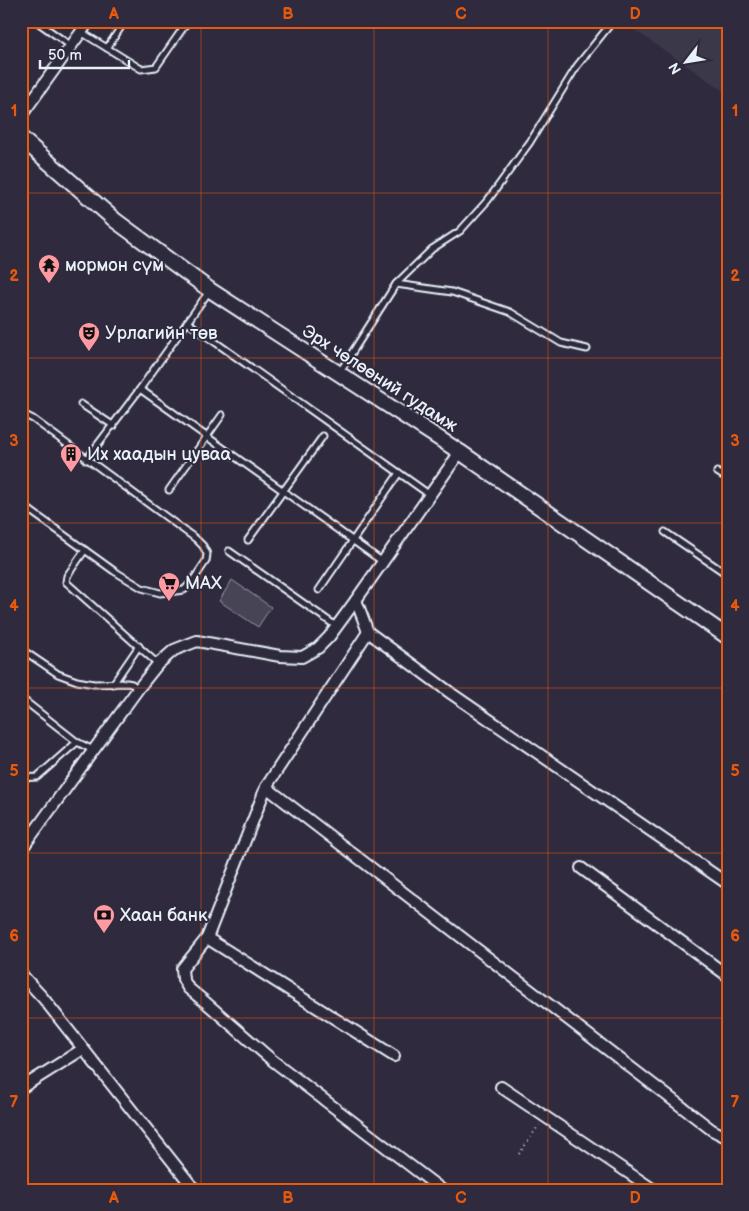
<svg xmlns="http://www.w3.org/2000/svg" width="749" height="1211" font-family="'Balsamiq Sans',sans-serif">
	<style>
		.built { fill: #3b3749 }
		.green { fill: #464455; stroke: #979aa6 }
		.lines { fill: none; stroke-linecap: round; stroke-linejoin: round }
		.lane-casing { stroke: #e8f1f8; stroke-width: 9 }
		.street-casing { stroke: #e8f1f8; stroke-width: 14 }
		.secondary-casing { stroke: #e8f1f8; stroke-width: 18 }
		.path { stroke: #e8f1f8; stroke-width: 2; stroke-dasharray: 1 4; stroke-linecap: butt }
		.lane { stroke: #2f2a3d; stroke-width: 5 }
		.street { stroke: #2f2a3d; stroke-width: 10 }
		.secondary { stroke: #2f2a3d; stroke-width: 14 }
		.grid { fill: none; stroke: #e8590c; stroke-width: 1; stroke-opacity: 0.55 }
		.labels { text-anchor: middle; stroke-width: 4; stroke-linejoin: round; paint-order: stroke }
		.poi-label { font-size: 18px; fill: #e8f1f8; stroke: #2f2a3d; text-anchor: start }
		.street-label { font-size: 18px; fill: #e8f1f8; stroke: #2f2a3d }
		.neatline { fill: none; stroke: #e8590c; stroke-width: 2 }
		.grid-label { font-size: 16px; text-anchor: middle; font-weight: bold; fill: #e8590c }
	</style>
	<rect width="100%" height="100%" fill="#2f2a3d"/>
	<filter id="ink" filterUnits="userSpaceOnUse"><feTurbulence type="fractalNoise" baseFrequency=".02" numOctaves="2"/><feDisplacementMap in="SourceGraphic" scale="10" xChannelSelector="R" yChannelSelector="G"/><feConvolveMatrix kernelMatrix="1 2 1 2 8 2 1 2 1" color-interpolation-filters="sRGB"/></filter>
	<g filter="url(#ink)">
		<polygon class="built" points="638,21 728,21 728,94 633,29"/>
		<polygon class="green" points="232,580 271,607 258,627 219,601"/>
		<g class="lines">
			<g class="lane-casing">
				<g id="lane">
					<polyline points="36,21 71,46"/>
					<polyline points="81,32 141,69 156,67 188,21"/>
					<polyline points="107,48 125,21"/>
					<polyline points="396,284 452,292 510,312 561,343 587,349"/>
					<polyline points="210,290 140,389 383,562"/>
					<polyline points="187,322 430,495"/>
					<polyline points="339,373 396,284 432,249 460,231 488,200 530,142 577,66 613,21"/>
					<polyline points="81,404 114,426"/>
					<polyline points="21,413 33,419 196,539 203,546 207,554 206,561 192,582 184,590 160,593 142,588 114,571 21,504"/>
					<polyline points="86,460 140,389"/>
					<polyline points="717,472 728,479"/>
					<polyline points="169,490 222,415"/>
					<polyline points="665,532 728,575"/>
					<polyline points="248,540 323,436"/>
					<polyline points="85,550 67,576 66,582 158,664"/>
					<polyline points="229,551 336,626"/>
					<polyline points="319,590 399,473"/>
					<polyline points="21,649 58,674 77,681 94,684 127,683 132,684 138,689"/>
					<polyline points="113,684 139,646"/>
					<polyline points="21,698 77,742"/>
					<polyline points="21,778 37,777 77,742 93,750"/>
				</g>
			</g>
			<g class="street-casing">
				<g id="street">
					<polyline points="21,116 89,21"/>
					<polyline points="356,600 368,632 452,694 728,884"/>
					<polyline points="368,632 266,787 207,938 182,969 183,979 188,988 204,1001 272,1060 442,1190"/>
					<polyline points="266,787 712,1130 728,1138"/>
					<polyline points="21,850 138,689 158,664 174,650 197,641 280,656 302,657 318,648 329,637 356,600 460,452"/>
					<polyline points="581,868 728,976"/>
					<polyline points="207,938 394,1056"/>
					<polyline points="21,974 43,998 195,1190"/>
					<polyline points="501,1087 654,1190"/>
					<polyline points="21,1088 83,1049"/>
				</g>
			</g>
			<g class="secondary-casing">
				<polyline id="secondary" points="21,138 116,221 210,290 460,452 728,637"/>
			</g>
			<polyline class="path" points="519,1154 539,1125"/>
			<use href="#lane" class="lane"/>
			<use href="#street" class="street"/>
			<use href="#secondary" class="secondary"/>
		</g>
	</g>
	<path class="grid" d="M 201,21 L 201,1190M 374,21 L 374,1190M 548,21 L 548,1190M 21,193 L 728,193M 21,358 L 728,358M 21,523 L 728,523M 21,688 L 728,688M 21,853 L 728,853M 21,1018 L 728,1018"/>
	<defs>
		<g id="temple-pin" transform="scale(1.125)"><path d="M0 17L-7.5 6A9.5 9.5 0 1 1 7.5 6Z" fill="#ff9aa2" stroke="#2f2a3d"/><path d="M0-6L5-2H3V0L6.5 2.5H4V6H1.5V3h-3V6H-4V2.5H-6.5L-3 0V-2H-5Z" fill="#111"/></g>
		<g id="theatre-pin" transform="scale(1.125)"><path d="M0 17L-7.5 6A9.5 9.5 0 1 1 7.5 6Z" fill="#ff9aa2" stroke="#2f2a3d"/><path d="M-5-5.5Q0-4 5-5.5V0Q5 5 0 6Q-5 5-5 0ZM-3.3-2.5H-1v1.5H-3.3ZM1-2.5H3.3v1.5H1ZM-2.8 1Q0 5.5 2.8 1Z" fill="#111"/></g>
		<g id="building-pin" transform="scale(1.125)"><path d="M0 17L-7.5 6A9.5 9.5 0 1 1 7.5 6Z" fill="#ff9aa2" stroke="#2f2a3d"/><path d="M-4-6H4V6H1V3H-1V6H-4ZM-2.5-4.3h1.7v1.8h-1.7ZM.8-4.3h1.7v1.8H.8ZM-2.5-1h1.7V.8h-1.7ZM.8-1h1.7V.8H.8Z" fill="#111"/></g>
		<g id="supermarket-pin" transform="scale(1.125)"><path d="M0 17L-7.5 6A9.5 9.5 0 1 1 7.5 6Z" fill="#ff9aa2" stroke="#2f2a3d"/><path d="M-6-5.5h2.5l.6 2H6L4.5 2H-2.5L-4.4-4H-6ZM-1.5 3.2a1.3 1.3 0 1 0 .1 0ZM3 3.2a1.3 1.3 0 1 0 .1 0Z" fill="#111"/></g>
		<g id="bank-pin" transform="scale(1.125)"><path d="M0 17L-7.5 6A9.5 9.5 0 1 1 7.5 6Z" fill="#ff9aa2" stroke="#2f2a3d"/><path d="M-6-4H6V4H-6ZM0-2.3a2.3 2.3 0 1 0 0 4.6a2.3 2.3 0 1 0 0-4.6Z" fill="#111"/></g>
	</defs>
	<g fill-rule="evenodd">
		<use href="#temple-pin" x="49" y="265"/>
		<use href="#theatre-pin" x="89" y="333"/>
		<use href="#building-pin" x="71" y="454"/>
		<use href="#supermarket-pin" x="169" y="583"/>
		<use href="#bank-pin" x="104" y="915"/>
	</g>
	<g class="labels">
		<g class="poi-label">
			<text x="65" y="271">мормон сүм</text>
			<text x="105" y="339">Урлагийн төв</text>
			<text x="87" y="460">Их хаадын цуваа</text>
			<text x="185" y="589">МАХ</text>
			<text x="120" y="921">Хаан банк</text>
		</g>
		<g class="street-label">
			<text transform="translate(380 378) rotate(33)" y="6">Эрх чөлөөний гудамж</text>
		</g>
	</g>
	<rect width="749" height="1211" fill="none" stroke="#2f2a3d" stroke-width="55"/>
	<g transform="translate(686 62) rotate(239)" stroke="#2f2a3d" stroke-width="4" paint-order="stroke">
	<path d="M0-4L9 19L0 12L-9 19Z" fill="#e8f1f8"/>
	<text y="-8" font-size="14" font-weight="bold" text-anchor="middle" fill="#e8f1f8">N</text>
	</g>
	<path d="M40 60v8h89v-8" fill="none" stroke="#e8f1f8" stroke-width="2.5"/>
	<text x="48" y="60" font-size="15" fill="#e8f1f8" stroke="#2f2a3d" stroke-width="4" paint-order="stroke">50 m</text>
	<rect x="28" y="28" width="694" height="1156" class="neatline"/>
	<g class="grid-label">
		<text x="114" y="19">A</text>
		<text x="288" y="19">B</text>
		<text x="461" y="19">C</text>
		<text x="635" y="19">D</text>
		<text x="14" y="116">1</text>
		<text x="735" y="116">1</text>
		<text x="14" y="281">2</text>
		<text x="735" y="281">2</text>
		<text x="14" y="446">3</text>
		<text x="735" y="446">3</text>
		<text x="14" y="611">4</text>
		<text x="735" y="611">4</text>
		<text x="14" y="776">5</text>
		<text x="735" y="776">5</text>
		<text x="14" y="941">6</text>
		<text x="735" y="941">6</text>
		<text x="14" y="1107">7</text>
		<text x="735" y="1107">7</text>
		<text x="114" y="1203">A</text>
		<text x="288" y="1203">B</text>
		<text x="461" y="1203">C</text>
		<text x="635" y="1203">D</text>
	</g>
</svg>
